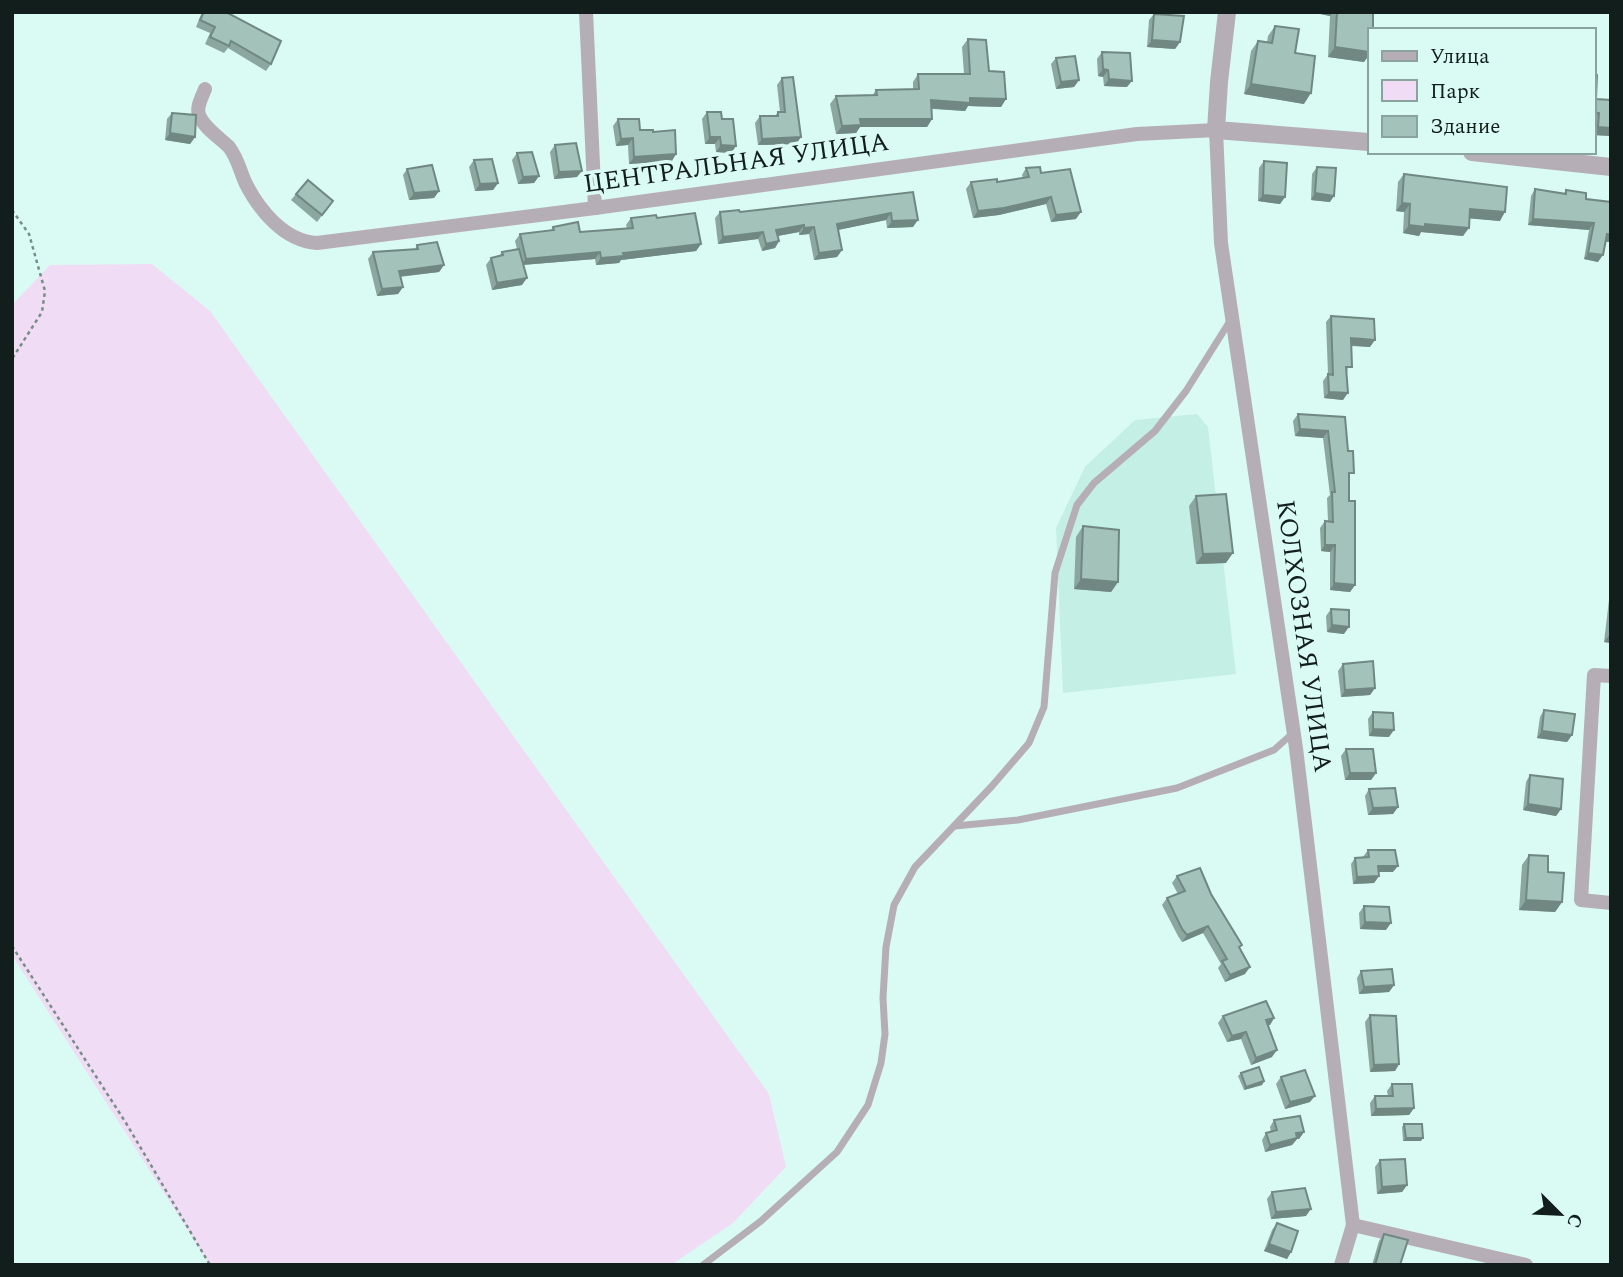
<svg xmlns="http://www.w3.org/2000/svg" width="1623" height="1277" font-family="Spectral,serif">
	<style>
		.built { fill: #c4efe5 }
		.green { fill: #f0dcf4 }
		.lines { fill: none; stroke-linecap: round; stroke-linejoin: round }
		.path { stroke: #778d88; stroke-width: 2.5; stroke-dasharray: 3.5 3.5; stroke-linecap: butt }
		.service { stroke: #b6aeb7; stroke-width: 7 }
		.minor { stroke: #b6aeb7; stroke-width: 14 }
		.tertiary { stroke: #b6aeb7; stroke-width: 18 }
		.wall { fill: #8ba7a0 }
		.shaded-wall { fill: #718882 }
		.building { fill: #a2c2ba; stroke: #718882; stroke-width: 2 }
		.labels { text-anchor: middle; stroke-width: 7; stroke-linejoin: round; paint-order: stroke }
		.street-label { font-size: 26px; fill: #121e1b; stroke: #dafbf3 }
	</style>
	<rect width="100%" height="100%" fill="#dafbf3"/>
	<polygon class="built" points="1197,414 1208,427 1236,674 1063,693 1056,528 1085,467 1135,420"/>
	<polygon class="green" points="152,264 210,311 769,1094 786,1167 733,1223 671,1265 210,1265 12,955 12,305 50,265"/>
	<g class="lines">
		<g class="path">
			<polyline points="12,210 29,234 45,291 42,312 12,359"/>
			<polyline points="12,946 126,1123 210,1265"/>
		</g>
		<g class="service">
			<polyline points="955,826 1018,820 1177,788 1274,750 1293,733"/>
			<polyline points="703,1265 761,1221 837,1152 868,1105 881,1063 885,1034 883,998 886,947 894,905 915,867 992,786 1029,743 1044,707 1055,573 1077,505 1094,483 1155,431 1186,391 1230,321"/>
		</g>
		<g class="minor">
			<polyline points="586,12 595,208"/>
			<path d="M 205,89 C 202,97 196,107 199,115 C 204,128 220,138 229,147 C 237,157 240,170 245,182 C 259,210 284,241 317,243 L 595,208 L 1137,134 L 1216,130 L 1221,243 L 1296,748 L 1353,1225 L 1341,1265"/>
			<polyline points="1611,676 1594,675 1581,900 1611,903"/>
			<polyline points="1353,1225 1526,1265"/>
		</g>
		<g class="tertiary">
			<polyline points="1227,12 1219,82 1216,130 1369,142"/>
			<polyline points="1472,152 1611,167"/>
		</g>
	</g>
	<g class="wall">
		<polygon points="202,12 226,12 271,64 266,71 228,48 224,53 205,44 210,33 196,27"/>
		<polygon points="1311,12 1373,12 1369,55 1364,62 1328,57 1330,16"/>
		<polygon points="1154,14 1180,42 1175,49 1147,47 1149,20"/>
		<polygon points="1275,26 1295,53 1304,104 1244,94 1251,51 1258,41 1267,43 1268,36"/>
		<polygon points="968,39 1006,99 1001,107 968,106 965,111 932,109 932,119 927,127 860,127 856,133 836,134 830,104 836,96 872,96 876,90 913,89 913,82 918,74 964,74 962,47"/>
		<polygon points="1102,52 1127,87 1104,86 1103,77 1098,76 1097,59"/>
		<polygon points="1056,58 1079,80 1074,87 1056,89 1051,64"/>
		<polygon points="1593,74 1596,99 1611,100 1611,136 1593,135"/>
		<polygon points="782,78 801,137 796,144 758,145 755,123 760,116 775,116 778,112 780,112 777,85"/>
		<polygon points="707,112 722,119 736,146 731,153 716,152 715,144 705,144 702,119"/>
		<polygon points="172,113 195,137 190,144 165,140 167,119"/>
		<polygon points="618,119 640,130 653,132 672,161 629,164 628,145 616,146 613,126"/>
		<polygon points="555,145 577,177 554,179 550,152"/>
		<polygon points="517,153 539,176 534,183 518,184 512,160"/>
		<polygon points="474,160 498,183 493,190 475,191 469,167"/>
		<polygon points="1264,161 1285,197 1280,204 1258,201 1259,168"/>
		<polygon points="1317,167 1330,202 1311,200 1312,174"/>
		<polygon points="1026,168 1041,173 1076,219 1051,222 1046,204 999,215 973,218 966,189 971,182 997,182 1023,178 1022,175"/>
		<polygon points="407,169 439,191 434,198 409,200 403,175"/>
		<polygon points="1404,174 1500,221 1470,218 1463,236 1421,232 1419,236 1403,233 1404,212 1396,211 1398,182"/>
		<polygon points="1535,189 1564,193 1566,190 1586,199 1610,202 1611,201 1611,241 1610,242 1605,242 1598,262 1584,259 1589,230 1528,225 1531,196"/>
		<polygon points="913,192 913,227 887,228 886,220 838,230 842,250 837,257 814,260 809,234 799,235 799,232 778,236 779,241 775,248 762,251 758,239 718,244 715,218 720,212 740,212"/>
		<polygon points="296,194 333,201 317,222 291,200"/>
		<polygon points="631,218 657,218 701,244 696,251 621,260 619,263 596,265 595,259 523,265 522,285 492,290 486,265 491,258 499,256 502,252 517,249 515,241 520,234 551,230 553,227 580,232 627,228 626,225"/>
		<polygon points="417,245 444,265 439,272 400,277 403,287 398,294 377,296 368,259 373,252 415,249"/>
		<polygon points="1331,316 1370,347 1351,346 1343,400 1324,398 1323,381 1328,374 1326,322"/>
		<polygon points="1298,414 1345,417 1355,585 1350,592 1330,590 1330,552 1321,551 1320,528 1325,521 1328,521 1327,498 1330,495 1323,438 1295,436 1293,421"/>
		<polygon points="1196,496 1226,563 1196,564 1189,506"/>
		<polygon points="1083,526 1118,582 1111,592 1074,589 1076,537"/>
		<polygon points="1611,598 1611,643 1604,642 1609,600"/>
		<polygon points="1331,609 1344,634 1327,632 1326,616"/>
		<polygon points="1343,664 1375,688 1370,695 1341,697 1338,671"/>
		<polygon points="1544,710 1572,735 1567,742 1537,738 1540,717"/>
		<polygon points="1373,712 1389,737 1369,736 1368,719"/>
		<polygon points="1346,749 1376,773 1371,780 1345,780 1341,756"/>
		<polygon points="1530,775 1561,809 1556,816 1523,810 1526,782"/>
		<polygon points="1369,789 1398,807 1393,814 1368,815 1365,796"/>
		<polygon points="1368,850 1393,872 1378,872 1379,876 1374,883 1353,884 1351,864 1355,858 1363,857"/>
		<polygon points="1529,855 1548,872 1562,902 1555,912 1519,910 1522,865"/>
		<polygon points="1177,876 1211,894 1240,948 1245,974 1225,982 1218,968 1221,964 1203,933 1182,942 1178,936 1162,905 1167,898 1178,894 1172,883"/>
		<polygon points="1364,906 1386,930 1360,929 1359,913"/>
		<polygon points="1361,971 1394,985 1389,992 1359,994 1357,978"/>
		<polygon points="1370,1015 1399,1064 1395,1071 1370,1072 1365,1022"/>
		<polygon points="1223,1016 1274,1018 1270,1025 1268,1025 1272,1057 1251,1065 1241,1039 1227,1042 1218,1023"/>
		<polygon points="1241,1073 1264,1081 1262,1085 1244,1090 1238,1076"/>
		<polygon points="1281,1077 1310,1102 1285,1109 1276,1084"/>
		<polygon points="1392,1084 1414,1108 1409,1115 1371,1116 1370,1103 1375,1096 1388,1096 1387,1091"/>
		<polygon points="1274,1120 1304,1132 1299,1139 1297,1139 1292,1145 1265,1152 1262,1140 1266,1133 1271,1132 1270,1127"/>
		<polygon points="1404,1124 1421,1141 1403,1141 1402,1127"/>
		<polygon points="1380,1160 1407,1185 1402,1192 1377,1194 1375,1167"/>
		<polygon points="1272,1192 1306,1216 1271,1219 1267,1199"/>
		<polygon points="1277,1223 1291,1252 1287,1259 1264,1251 1272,1230"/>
		<polygon points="1384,1234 1400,1265 1372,1265 1379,1241"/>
	</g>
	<g class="shaded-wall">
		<polygon points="1311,12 1333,12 1330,16"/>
		<polygon points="1152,40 1180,42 1175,49 1147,47"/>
		<polygon points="1335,47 1369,52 1369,55 1364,62 1328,57"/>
		<polygon points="1103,69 1108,70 1103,77 1098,76"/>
		<polygon points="1109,79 1132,81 1127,87 1104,86"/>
		<polygon points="1079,80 1074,87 1056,89 1061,82"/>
		<polygon points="1251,84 1311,93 1304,104 1244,94"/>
		<polygon points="970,98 1006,99 1001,107 968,106 965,111 926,108 931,100"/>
		<polygon points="1593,112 1599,113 1594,120 1593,120"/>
		<polygon points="860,119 932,119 927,127 860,127 856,133 836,134 842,126"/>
		<polygon points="1598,127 1611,128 1611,136 1593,135"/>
		<polygon points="170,133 195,137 190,144 165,140"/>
		<polygon points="710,137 720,137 715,144 705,144"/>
		<polygon points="801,137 796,144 758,145 762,139"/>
		<polygon points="633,138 628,145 616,146 621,139"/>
		<polygon points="721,145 736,146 731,153 716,152"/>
		<polygon points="676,154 672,161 629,164 634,157"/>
		<polygon points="582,171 577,177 554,179 559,172"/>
		<polygon points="539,176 534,183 518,184 523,177"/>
		<polygon points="498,183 493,190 475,191 480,184"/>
		<polygon points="439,191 434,198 409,200 414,193"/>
		<polygon points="1315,193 1334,196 1330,202 1311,200"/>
		<polygon points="1263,195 1285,197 1280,204 1258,201"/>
		<polygon points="1051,197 1046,204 999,215 973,218 978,211"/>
		<polygon points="1402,203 1410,204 1404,212 1396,211"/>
		<polygon points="1470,209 1505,212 1500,221 1464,218"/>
		<polygon points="1081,212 1076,219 1051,222 1056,215"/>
		<polygon points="891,213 886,220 833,231 837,224"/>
		<polygon points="1533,219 1594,223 1589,230 1528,225"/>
		<polygon points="918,220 913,227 887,228 892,221"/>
		<polygon points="1425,224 1469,228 1463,236 1421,232 1419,236 1403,233 1409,225"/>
		<polygon points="804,225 799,232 772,237 776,230"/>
		<polygon points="814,227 809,234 799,235 804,228"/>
		<polygon points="763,232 758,239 718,244 723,237"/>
		<polygon points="1607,234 1611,235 1610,242 1602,241"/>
		<polygon points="779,241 775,248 762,251 766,244"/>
		<polygon points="701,244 696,251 621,260 619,263 596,265 601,258 623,253"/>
		<polygon points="842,250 837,257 814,260 819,253"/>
		<polygon points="600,252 595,259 521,265 526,259"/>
		<polygon points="1588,253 1603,255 1598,262 1584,259"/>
		<polygon points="444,265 439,272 394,277 399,271"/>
		<polygon points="527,278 522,285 492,290 497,283"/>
		<polygon points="403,287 398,294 377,296 382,289"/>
		<polygon points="1351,338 1375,340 1370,347 1346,345"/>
		<polygon points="1329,392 1348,393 1343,400 1324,398"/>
		<polygon points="1300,429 1328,431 1323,438 1295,436"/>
		<polygon points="1325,545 1335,545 1330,552 1321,551"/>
		<polygon points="1233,553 1226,563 1196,564 1203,554"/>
		<polygon points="1081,579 1118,582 1111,592 1074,589"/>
		<polygon points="1334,583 1355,585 1350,592 1330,590"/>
		<polygon points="1332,625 1349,627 1344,634 1327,632"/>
		<polygon points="1611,633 1611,643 1604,642"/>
		<polygon points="1375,688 1370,695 1341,697 1345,690"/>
		<polygon points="1373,729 1394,730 1389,737 1369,736"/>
		<polygon points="1542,731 1572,735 1567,742 1537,738"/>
		<polygon points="1350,773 1376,773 1371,780 1345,780"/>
		<polygon points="1528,804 1561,809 1556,816 1523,810"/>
		<polygon points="1398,807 1393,814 1368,815 1373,808"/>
		<polygon points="1378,866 1398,866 1393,872 1373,872"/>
		<polygon points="1379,876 1374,883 1353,884 1357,877"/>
		<polygon points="1526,900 1562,902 1555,912 1519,910"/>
		<polygon points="1365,922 1391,923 1386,930 1360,929"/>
		<polygon points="1208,926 1203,933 1182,942 1187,935"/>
		<polygon points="1250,967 1245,974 1225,982 1230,975"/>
		<polygon points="1394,985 1389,992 1359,994 1364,987"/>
		<polygon points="1274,1018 1270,1025 1261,1027 1266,1020"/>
		<polygon points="1246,1032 1241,1039 1227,1042 1232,1036"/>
		<polygon points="1277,1050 1272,1057 1251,1065 1256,1058"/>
		<polygon points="1399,1064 1395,1071 1370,1072 1374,1065"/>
		<polygon points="1264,1081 1262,1085 1244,1090 1246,1087"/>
		<polygon points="1315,1096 1310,1102 1285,1109 1290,1102"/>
		<polygon points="1414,1108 1409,1115 1371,1116 1376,1109"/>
		<polygon points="1304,1132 1299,1139 1297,1139 1292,1145 1265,1152 1270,1145 1296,1133"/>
		<polygon points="1406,1138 1423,1138 1421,1141 1403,1141"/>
		<polygon points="1407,1185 1402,1192 1377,1194 1382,1187"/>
		<polygon points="1311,1209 1306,1216 1271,1219 1276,1212"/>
		<polygon points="1269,1244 1291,1252 1287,1259 1264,1251"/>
	</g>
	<g class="building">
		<polygon points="204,12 226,12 281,41 271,64 231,41 229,46 210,37 215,27 200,20"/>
		<polygon points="1337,12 1373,12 1373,30 1369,30 1369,52 1335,47"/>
		<polygon points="1154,14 1184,16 1180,42 1152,40"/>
		<polygon points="1275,26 1299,29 1295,53 1315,56 1311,93 1251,84 1258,41 1272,43"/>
		<polygon points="968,39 986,40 989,71 1004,72 1006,99 970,98 970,103 931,100 932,119 860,119 861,125 842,126 836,96 877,95 876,90 919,89 918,74 970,74"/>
		<polygon points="1102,52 1130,53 1132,81 1109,79 1108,70 1103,69"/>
		<polygon points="1075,56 1079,80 1061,82 1056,58"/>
		<polygon points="1593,74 1597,75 1596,99 1611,100 1611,128 1598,127 1599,113 1593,112"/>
		<polygon points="793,77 801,137 762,139 760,116 778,116 778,112 785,112 782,78"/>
		<polygon points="707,112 721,112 722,119 733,119 736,146 721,145 720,137 710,137"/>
		<polygon points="172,113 196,115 195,137 170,133"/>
		<polygon points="618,119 639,119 640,130 653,130 653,132 675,130 676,154 634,157 633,138 621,139"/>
		<polygon points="576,143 582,171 559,172 555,145"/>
		<polygon points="532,152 539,176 523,177 517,153"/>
		<polygon points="492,159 498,183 480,184 474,160"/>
		<polygon points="1264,161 1287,163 1285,197 1263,195"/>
		<polygon points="432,165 439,191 414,193 407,169"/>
		<polygon points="1040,167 1041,173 1070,169 1081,212 1056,215 1051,197 1004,208 978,211 971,182 997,179 997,182 1029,177 1026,168"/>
		<polygon points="1317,167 1336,168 1334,196 1315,193"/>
		<polygon points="1404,174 1507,187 1505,212 1470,209 1469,228 1425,224 1425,227 1409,225 1410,204 1402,203"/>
		<polygon points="308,180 333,201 322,215 296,194"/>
		<polygon points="1535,189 1566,194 1566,190 1586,193 1586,199 1611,202 1611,235 1607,234 1603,255 1588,253 1594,223 1533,219"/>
		<polygon points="913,192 918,220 892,221 891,213 837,224 842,250 819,253 814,227 804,228 804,225 776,230 779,241 766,244 763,232 723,237 720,212 739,210 740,212"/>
		<polygon points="695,213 701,244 623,253 624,256 601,258 600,252 526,259 520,234 554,230 553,227 578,222 580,232 633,228 631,218 656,215 657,218"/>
		<polygon points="437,242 444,265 399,271 403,287 382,289 373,252 418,249 417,245"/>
		<polygon points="519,249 527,278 497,283 491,258 503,255 502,252"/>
		<polygon points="1331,316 1374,319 1375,340 1351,338 1352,367 1346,367 1348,393 1329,392 1328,374 1333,375"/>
		<polygon points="1298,414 1345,417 1348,451 1353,451 1354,473 1349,473 1349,501 1355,501 1355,585 1334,583 1335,545 1325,545 1325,521 1333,522 1332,492 1335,492 1328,431 1300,429"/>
		<polygon points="1226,494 1233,553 1203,554 1196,496"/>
		<polygon points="1083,526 1119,530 1118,582 1081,579"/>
		<polygon points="1331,609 1349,610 1349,627 1332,625"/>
		<polygon points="1373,661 1375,688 1345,690 1343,664"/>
		<polygon points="1544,710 1575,714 1572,735 1542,731"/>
		<polygon points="1373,712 1393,713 1394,730 1373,729"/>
		<polygon points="1346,749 1373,749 1376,773 1350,773"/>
		<polygon points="1530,775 1563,779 1561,809 1528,804"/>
		<polygon points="1395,788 1398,807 1373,808 1369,789"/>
		<polygon points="1368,850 1395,850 1398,866 1378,866 1379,876 1357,877 1355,858 1369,857"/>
		<polygon points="1529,855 1548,856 1548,872 1564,873 1562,902 1526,900"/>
		<polygon points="1200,868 1211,894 1242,945 1239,947 1250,967 1230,975 1222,961 1227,959 1208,926 1187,935 1182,929 1167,898 1185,891 1177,876"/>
		<polygon points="1364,906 1389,907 1391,923 1365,922"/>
		<polygon points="1392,969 1394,985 1364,987 1361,971"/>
		<polygon points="1266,1001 1274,1018 1266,1020 1277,1050 1256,1058 1246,1032 1232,1036 1223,1016"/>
		<polygon points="1370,1015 1396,1016 1399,1064 1374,1065"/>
		<polygon points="1259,1067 1264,1081 1246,1087 1241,1073"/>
		<polygon points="1305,1070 1315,1096 1290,1102 1281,1077"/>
		<polygon points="1392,1084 1412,1084 1414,1108 1376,1109 1375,1096 1393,1096"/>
		<polygon points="1300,1116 1304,1132 1296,1133 1297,1138 1270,1145 1266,1133 1277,1130 1274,1120"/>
		<polygon points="1404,1124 1422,1124 1423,1138 1406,1138"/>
		<polygon points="1405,1159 1407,1185 1382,1187 1380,1160"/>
		<polygon points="1305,1188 1311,1209 1276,1212 1272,1192"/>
		<polygon points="1277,1223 1298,1231 1291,1252 1269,1244"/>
		<polygon points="1384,1234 1408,1240 1400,1265 1375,1265"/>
	</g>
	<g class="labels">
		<g class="street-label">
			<text transform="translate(736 162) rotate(-8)" y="9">ЦЕНТРАЛЬНАЯ УЛИЦА</text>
			<text transform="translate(1305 636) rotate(82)" y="9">КОЛХОЗНАЯ УЛИЦА</text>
		</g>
	</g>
	<rect width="1623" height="1277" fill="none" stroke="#121e1b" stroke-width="28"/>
	<rect x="1368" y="28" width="228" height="126" fill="#dafbf3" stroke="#8aa39d" stroke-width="2"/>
	<rect x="1382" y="51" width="35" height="10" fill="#b6aeb7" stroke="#8aa39d" stroke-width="2"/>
	<text x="1430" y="63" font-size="21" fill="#121e1b">Улица</text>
	<rect x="1382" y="80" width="35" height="21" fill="#f0dcf4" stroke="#8aa39d" stroke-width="2"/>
	<text x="1430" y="98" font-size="21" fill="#121e1b">Парк</text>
	<rect x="1382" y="116" width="35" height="21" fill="#a2c2ba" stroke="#8aa39d" stroke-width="2"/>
	<text x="1430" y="133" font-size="21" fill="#121e1b">Здание</text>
	<g transform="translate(1560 1214) rotate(114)" stroke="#dafbf3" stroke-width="5" paint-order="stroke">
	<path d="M0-5L12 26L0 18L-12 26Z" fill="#121e1b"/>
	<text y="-10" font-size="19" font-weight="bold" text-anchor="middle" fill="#121e1b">С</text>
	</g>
</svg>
